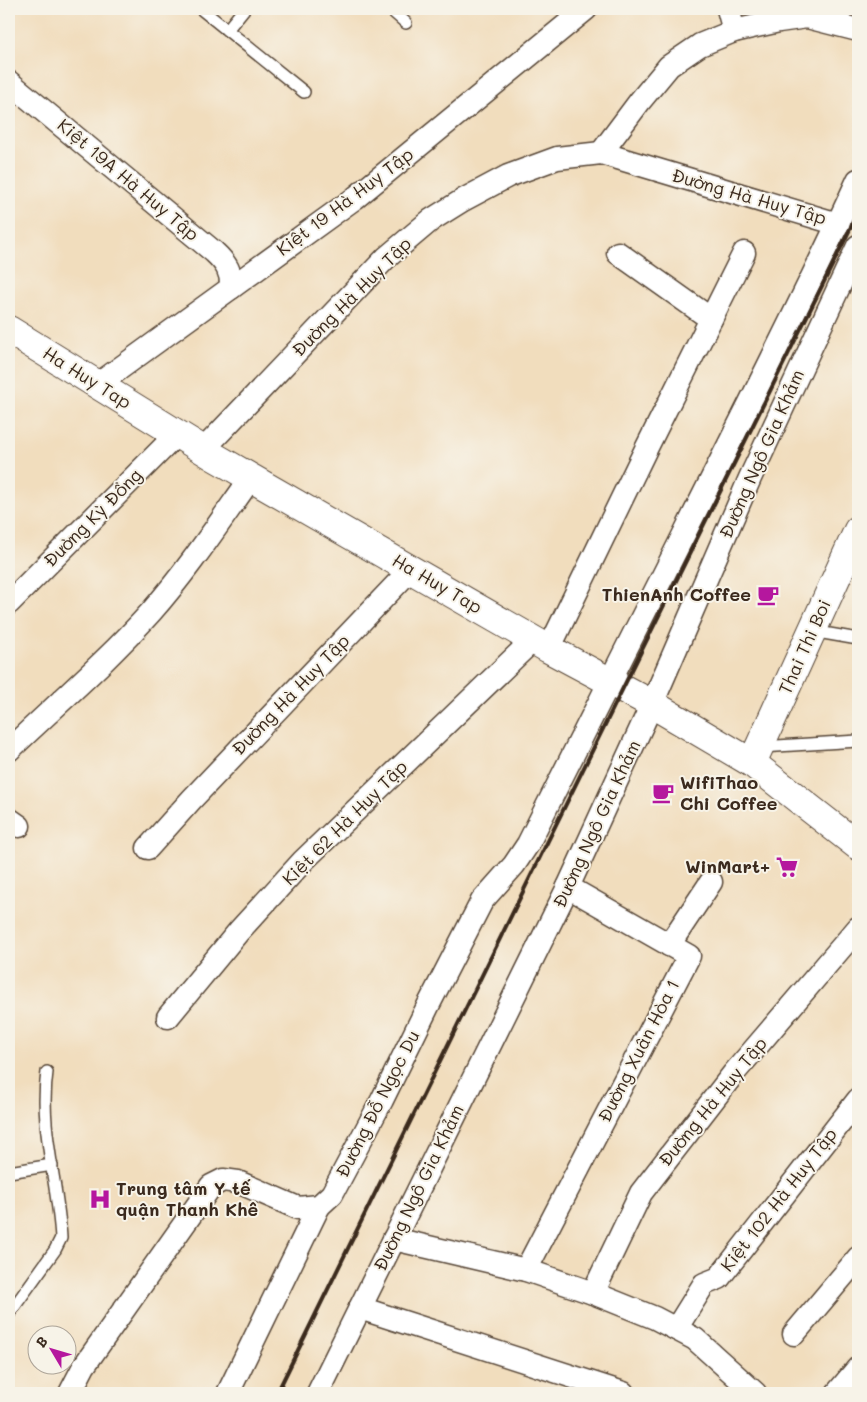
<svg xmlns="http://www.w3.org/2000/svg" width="867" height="1402" font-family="Mali,sans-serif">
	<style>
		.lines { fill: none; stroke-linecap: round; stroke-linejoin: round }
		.service-casing { stroke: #564536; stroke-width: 14 }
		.minor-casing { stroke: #564536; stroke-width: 25 }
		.tertiary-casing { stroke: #564536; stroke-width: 30 }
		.service { stroke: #fff; stroke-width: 11 }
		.minor { stroke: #fff; stroke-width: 22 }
		.tertiary { stroke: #fff; stroke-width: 28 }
		.rail { stroke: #3b2a1e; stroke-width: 4 }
		.labels { text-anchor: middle; stroke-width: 4; stroke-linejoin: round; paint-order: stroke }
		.street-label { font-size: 18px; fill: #3b2a1e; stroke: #f7f3e8 }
		.poi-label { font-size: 18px; font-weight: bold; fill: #3b2a1e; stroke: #f7f3e8; text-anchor: end }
	</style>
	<rect width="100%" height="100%" fill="#f7f3e8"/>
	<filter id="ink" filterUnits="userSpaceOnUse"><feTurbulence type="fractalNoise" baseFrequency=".02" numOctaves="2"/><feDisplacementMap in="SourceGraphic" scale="10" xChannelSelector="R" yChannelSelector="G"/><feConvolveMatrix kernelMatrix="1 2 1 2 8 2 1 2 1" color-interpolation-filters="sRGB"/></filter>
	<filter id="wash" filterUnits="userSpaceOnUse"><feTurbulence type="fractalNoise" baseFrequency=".0096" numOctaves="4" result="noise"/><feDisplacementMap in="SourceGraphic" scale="20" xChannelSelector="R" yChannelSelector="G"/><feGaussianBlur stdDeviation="1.12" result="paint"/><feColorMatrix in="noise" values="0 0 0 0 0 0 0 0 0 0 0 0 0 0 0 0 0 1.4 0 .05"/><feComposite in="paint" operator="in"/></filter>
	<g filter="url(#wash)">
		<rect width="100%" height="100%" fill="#f1ddbd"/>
	</g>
	<g filter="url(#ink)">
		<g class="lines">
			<g class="service-casing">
				<g id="service">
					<polyline points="201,9 304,92"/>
					<polyline points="390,9 406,23"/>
					<polyline points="227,30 244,9"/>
					<polyline points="812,631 858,639"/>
					<polyline points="761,747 858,741"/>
					<polyline points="9,1172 52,1165"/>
					<path d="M 9,1314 L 55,1250 L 61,1238 C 58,1183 39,1127 47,1072"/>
				</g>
			</g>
			<g class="minor-casing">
				<g id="minor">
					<polyline points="728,9 734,31"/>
					<path d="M 9,82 L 214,252 C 226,263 232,272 231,288"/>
					<polyline points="601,153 640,101 669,66 700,45 734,31 779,21 807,17 858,30"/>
					<polyline points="618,253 711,319"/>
					<polyline points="97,385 355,198 586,9"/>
					<polyline points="203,450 386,258 431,220 463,200 508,176 557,158 601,153 838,224"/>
					<polyline points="9,603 177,434"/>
					<polyline points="549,649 645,451 744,253"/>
					<path d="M 9,750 C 56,705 107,661 151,612 C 188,570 219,523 251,478"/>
					<polyline points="9,819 19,826"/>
					<polyline points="148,848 192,799 411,569"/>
					<polyline points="669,945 711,882"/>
					<polyline points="168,1017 239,931 303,861 534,639"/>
					<polyline points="394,1239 526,1270 593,1293 655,1318 695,1339 755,1393"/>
					<polyline points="526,1270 689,956 568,887"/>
					<polyline points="593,1293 641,1193 734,1073 858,928"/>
					<polyline points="360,1308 623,1393"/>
					<polyline points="676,1329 704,1284 719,1278 858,1100"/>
					<polyline points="794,1334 858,1258"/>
					<path d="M 70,1393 L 84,1366 L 211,1186 L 223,1180 L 238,1182 L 298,1208 L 319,1206 L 332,1194 L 382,1100 L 428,1006 L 482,901 L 514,865 L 528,844 C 581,740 633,634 686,530 C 744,414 804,298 858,180"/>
					<polyline points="228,1393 319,1206"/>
					<polyline points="318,1393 568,887 652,704 750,478 858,246"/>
					<polyline points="837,1393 858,1368"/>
				</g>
			</g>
			<g class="tertiary-casing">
				<g id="tertiary">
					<polyline points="9,330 213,456 549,649 652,704 752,763 858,846"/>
					<polyline points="752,763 858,530"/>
				</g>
			</g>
			<use href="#service" class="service"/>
			<use href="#minor" class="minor"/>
			<use href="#tertiary" class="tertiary"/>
			<polyline class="rail" points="277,1393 623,688 858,213"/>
		</g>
	</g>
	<defs>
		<g id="cafe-bare" transform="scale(1.725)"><path d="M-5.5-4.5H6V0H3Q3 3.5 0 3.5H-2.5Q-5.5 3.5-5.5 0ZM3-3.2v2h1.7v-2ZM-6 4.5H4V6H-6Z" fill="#b5179e" stroke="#f7f3e8" stroke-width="2.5" paint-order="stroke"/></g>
		<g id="supermarket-bare" transform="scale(1.725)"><path d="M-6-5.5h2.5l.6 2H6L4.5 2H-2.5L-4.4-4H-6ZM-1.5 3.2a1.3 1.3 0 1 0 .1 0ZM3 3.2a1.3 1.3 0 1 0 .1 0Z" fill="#b5179e" stroke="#f7f3e8" stroke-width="2.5" paint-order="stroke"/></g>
		<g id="hospital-bare" transform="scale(1.725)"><path d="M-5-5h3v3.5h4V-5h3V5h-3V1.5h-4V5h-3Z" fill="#b5179e" stroke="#f7f3e8" stroke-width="2.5" paint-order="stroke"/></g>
	</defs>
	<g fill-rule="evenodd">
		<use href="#cafe-bare" x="768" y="595"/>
		<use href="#cafe-bare" x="663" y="793"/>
		<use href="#supermarket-bare" x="787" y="867"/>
		<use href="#hospital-bare" x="100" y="1199"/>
	</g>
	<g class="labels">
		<g class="street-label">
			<text transform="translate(128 180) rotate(40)" y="6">Kiệt 19A Hà Huy Tập</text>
			<text transform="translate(749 197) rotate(16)" y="6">Đường Hà Huy Tập</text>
			<text transform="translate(345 202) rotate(-37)" y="6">Kiệt 19 Hà Huy Tập</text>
			<text transform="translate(352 297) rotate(-45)" y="6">Đường Hà Huy Tập</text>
			<text transform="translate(87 378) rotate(32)" y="6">Ha Huy Tap</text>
			<text transform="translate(762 454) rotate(-66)" y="6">Đường Ngô Gia Khảm</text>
			<text transform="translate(93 518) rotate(-45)" y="6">Đường Kỳ Đồng</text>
			<text transform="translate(437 584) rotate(30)" y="6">Ha Huy Tap</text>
			<text transform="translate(805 647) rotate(-66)" y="6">Thai Thi Boi</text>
			<text transform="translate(291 695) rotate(-46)" y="6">Đường Hà Huy Tập</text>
			<text transform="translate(345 823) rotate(-45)" y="6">Kiệt 62 Hà Huy Tập</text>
			<text transform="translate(597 824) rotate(-65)" y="6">Đường Ngô Gia Khảm</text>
			<text transform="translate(639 1051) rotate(-63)" y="6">Đường Xuân Hòa 1</text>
			<text transform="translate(713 1102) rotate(-51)" y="6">Đường Hà Huy Tập</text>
			<text transform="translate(378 1104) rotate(-63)" y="6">Đường Đỗ Ngọc Du</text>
			<text transform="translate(419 1188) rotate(-64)" y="6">Đường Ngô Gia Khảm</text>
			<text transform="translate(779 1200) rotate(-52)" y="6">Kiệt 102 Hà Huy Tập</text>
		</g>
		<g class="poi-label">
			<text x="751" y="601">ThienAnh Coffee</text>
			<text x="680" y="789" text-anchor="start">WifiThao<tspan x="680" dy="21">Chi Coffee</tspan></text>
			<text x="770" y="873">WinMart+</text>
			<text x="116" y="1195" text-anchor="start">Trung tâm Y tế<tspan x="116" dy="21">quận Thanh Khê</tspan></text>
		</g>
	</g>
	<rect width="867" height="1402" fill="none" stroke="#f7f3e8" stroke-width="30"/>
	<g transform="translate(52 1350) rotate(308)"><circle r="24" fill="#f7f3e8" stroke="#aca397"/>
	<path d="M0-4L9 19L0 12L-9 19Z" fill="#b5179e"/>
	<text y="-8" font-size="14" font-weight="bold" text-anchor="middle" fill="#3b2a1e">B</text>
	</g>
</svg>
